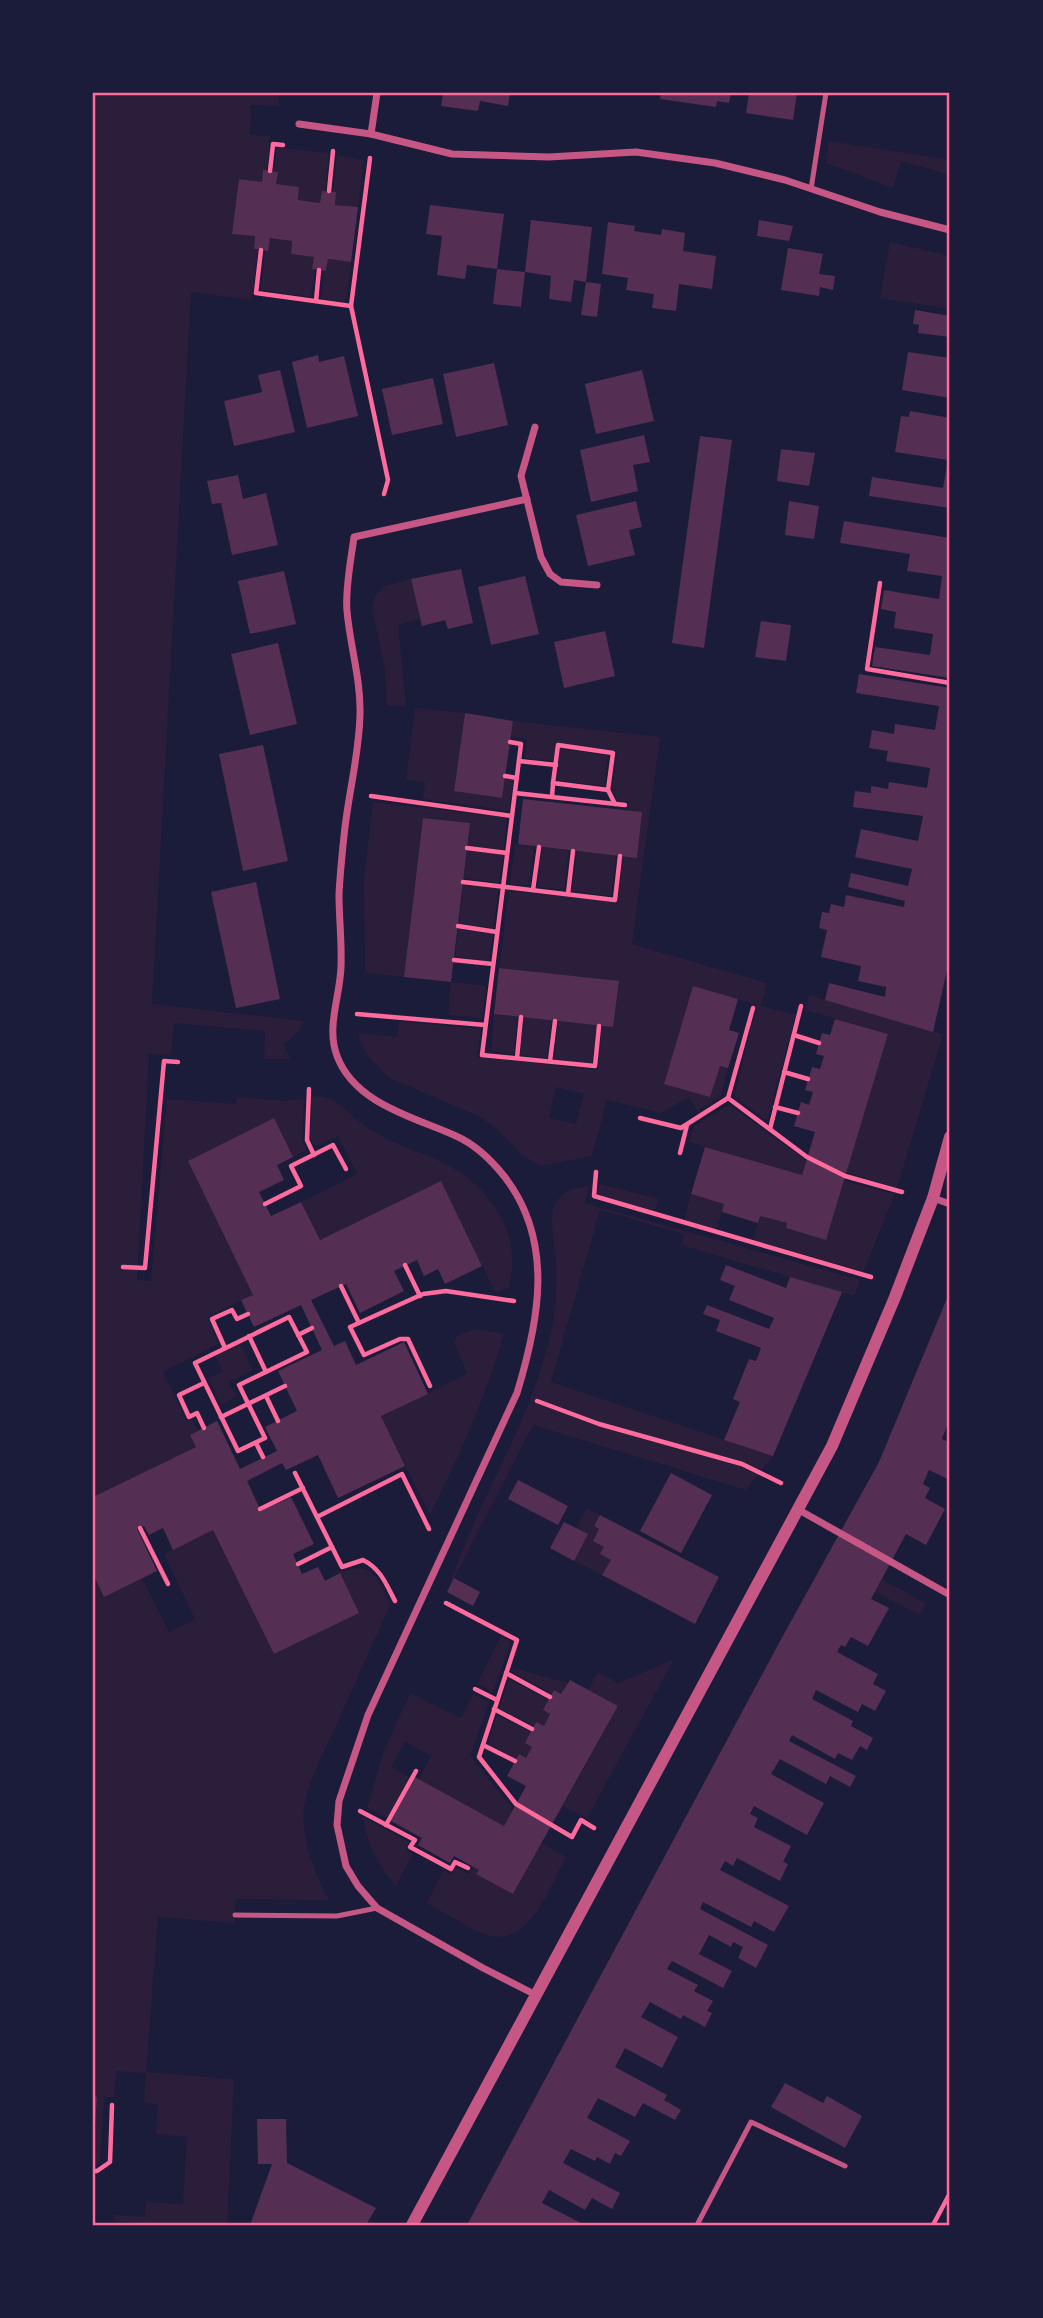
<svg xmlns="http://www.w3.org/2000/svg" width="1043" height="2318" font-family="'Fira Sans Condensed',sans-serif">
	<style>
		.green { fill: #2a1e3b; fill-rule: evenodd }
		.building { fill: #542f53 }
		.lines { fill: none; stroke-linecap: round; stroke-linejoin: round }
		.path { stroke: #ff6b9d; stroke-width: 4.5 }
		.service { stroke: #c65784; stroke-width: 5 }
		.minor { stroke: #c65784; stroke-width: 7 }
		.tertiary { stroke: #c65784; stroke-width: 12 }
		.neatline { fill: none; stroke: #ff6b9d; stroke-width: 2.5 }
	</style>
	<rect width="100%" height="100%" fill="#1b1b3a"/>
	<g class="green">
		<polygon points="93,93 269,93 278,94 280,106 251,105 250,135 270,136 267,170 263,171 262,182 239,180 233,233 255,236 254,248 258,249 252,300 191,292 152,1004 304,1021 298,1032 284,1045 290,1059 264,1059 265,1031 174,1023 171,1055 149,1054 137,1280 151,1281 167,1099 236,1104 237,1097 285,1101 304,1099 302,1140 307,1150 293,1157 274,1119 188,1161 253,1295 207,1317 219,1344 163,1372 186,1420 192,1419 198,1431 190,1435 196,1447 93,1497"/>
		<polygon points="829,141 950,160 950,175 901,161 893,188 826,163"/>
		<polygon points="277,147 329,153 325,191 322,191 320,203 298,200 299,187 276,184 278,172 274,171"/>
		<polygon points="337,155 364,160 358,207 335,205 336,193 333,192"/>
		<polygon points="270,238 292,241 291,254 314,257 312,269 315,270 311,297 261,290 265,250"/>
		<polygon points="890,242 950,256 950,309 880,298"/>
		<polygon points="328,259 351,262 346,302 321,299 324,271 327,271"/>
		<polygon points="411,579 420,619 398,625 406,707 387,705 385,670 372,608 375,596 384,587"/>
		<polygon points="415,708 465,713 454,790 501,798 504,779 513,780 509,811 423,799 425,782 406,780"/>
		<path d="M 513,721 L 660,737 L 632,944 L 767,983 L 761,1006 L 796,1015 L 767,1121 L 734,1096 L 757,1005 L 693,986 L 664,1084 L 720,1066 L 728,1068 L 721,1097 L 697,1111 L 689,1097 L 661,1113 L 607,1100 L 592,1156 L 541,1166 L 522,1155 L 496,1128 L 480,1117 L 392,1079 C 378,1068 361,1052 358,1033 L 397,1037 L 399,1021 L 481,1029 L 477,1057 L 598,1070 L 602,1026 L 613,1026 L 619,982 L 499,968 L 509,891 L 617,902 L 623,856 L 637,857 L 642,812 L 629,810 L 629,802 L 618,801 L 612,790 L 617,751 L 556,743 L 553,761 L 525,758 L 527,739 L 511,737 ZM 556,1087 L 584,1094 L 576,1124 L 549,1118 Z"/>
		<polygon points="560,749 608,755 604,786 556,780"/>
		<polygon points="373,802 507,818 504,850 468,845 470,823 423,818 404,977 365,973 364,878"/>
		<polygon points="515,844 534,846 529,886 510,884"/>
		<polygon points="542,847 569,850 564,890 537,887"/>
		<polygon points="467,851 503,855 499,883 464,878"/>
		<polygon points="577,851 616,855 611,896 572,891"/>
		<polygon points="463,885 499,888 493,928 459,923"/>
		<polygon points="458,929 493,934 489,961 455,957"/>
		<polygon points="451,982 486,986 482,1018 448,1015"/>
		<polygon points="809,995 943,1034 897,1188 846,1172 888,1034 806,1010"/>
		<polygon points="494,1014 517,1017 514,1054 491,1051"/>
		<polygon points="524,1017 551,1020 547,1058 520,1055"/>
		<polygon points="558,1021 596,1025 592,1064 554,1059"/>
		<path d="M 317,1096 C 339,1098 348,1114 365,1126 C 415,1160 461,1153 498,1212 C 513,1236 515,1261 509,1288 L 495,1292 L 441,1181 L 320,1240 L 301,1202 L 357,1174 L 338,1136 L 315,1147 L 310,1138 L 312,1097 Z"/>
		<polygon points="729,1105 806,1160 802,1175 689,1142 694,1126"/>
		<polygon points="844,1181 895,1194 863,1272 753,1240 760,1216 787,1223 786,1228 826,1240"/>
		<polygon points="599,1184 659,1199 655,1211 598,1194"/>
		<path d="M 589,1186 L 585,1203 L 860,1280 L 854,1296 L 681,1245 L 684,1234 L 600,1210 L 551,1382 L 773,1456 L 746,1490 L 533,1425 L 447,1592 C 453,1575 459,1558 466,1542 C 497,1467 537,1404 553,1323 C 556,1305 557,1282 556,1264 C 554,1228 538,1191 589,1186 Z"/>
		<polygon points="691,1194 724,1204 717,1229 684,1220"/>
		<path d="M 478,1329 L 504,1334 C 485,1399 460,1454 430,1515 L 381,1416 L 467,1374 L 454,1342 L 458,1334 Z"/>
		<polygon points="240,1343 253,1370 229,1382 236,1397 221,1405 208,1378 223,1372 215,1356"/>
		<polygon points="587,1508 600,1515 594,1526 599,1529 593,1541 604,1547 601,1554 611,1560 602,1575 574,1561 576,1528"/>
		<path d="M 213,1530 L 274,1654 L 358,1613 L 340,1573 C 372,1559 378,1578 390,1605 C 372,1646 353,1687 335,1728 C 324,1753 308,1780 304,1808 C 300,1834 316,1878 329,1900 L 236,1899 L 234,1923 L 158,1917 L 146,2072 L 234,2079 L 227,2225 L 156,2225 L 114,2221 L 114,2215 L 145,2217 L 146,2202 L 183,2204 L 187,2137 L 156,2134 L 158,2105 L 144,2103 L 146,2073 L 116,2071 L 114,2097 L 104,2097 L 100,2162 L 93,2167 L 97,2097 L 93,2096 L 93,1574 L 104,1596 L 142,1578 L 169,1632 L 195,1619 L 164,1554 Z"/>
		<polygon points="882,1579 926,1604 920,1615 875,1592"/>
		<polygon points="501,1636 511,1642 493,1692 477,1684"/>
		<polygon points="674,1659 587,1818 563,1806 618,1707 588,1690 598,1672 618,1683"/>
		<polygon points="513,1668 568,1683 561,1694 552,1694 511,1671"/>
		<polygon points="509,1679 549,1700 550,1714 544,1726 537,1722 534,1726 499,1708"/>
		<polygon points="410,1693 461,1718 473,1694 489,1702 470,1756 513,1809 504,1826 419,1779 431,1756 405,1742 391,1767 409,1777 387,1818 367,1808 384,1751"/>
		<polygon points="497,1715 531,1732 532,1747 526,1758 519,1754 516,1759 488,1743"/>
		<path d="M 363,1817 L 409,1842 L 406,1850 L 413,1854 L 396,1886 C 379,1866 366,1843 363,1817 Z"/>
		<path d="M 542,1843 L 566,1857 C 548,1889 528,1955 479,1932 C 461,1924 444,1912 427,1903 L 443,1871 L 450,1874 L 455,1867 L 468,1874 L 473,1866 L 479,1870 L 477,1874 L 513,1894 Z"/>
	</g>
	<g class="building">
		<polygon points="443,93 510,93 508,106 480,101 478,111 441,106"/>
		<polygon points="661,93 731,93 729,103 717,101 716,107 660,99"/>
		<polygon points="749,93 797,93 793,120 746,113"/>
		<polygon points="263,170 278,172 276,184 299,187 298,200 320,203 322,191 336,192 335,205 358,207 351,262 328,259 326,271 312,269 314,257 291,254 292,241 270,238 268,251 258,249 254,249 255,236 232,234 239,179 262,182"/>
		<polygon points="430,205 504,214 497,269 467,265 465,279 437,275 442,236 426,234"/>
		<polygon points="531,220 592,227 586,282 574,280 571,302 549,299 551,276 525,272"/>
		<polygon points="759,220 793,226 789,241 757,236"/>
		<polygon points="608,222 635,226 634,231 661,235 662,229 685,233 683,251 716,256 712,289 679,284 676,311 652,308 654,294 626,290 628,278 602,274"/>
		<polygon points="788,248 823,254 819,274 835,276 833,290 820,287 819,296 781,290"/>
		<polygon points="497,269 525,272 521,307 493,304"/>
		<polygon points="586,282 601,284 597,317 581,315"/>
		<polygon points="915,310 950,316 950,337 918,333 919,325 913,324"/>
		<polygon points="908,352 950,358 950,398 902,390"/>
		<polygon points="318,355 319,362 344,356 358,416 307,428 292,362"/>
		<polygon points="494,363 508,425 456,437 443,374"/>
		<polygon points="280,370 295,432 234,446 224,401 262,392 258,375"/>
		<polygon points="642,370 654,421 596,434 585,384"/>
		<polygon points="433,378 443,424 392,435 382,389"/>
		<polygon points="910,411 950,418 950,508 869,496 872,477 943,488 948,460 895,452 901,416 909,417"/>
		<polygon points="644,435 650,462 633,465 638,491 591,502 580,450"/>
		<polygon points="700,436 732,440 704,648 672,643"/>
		<polygon points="781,449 815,453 809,486 777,481"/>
		<polygon points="238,475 243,499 266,493 278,545 232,555 221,503 212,504 207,481"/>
		<polygon points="636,501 642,527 629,530 635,555 588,566 576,515"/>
		<polygon points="789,501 819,506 814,539 785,535"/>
		<polygon points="844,521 950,538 950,678 872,666 875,647 930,655 933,634 894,628 896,612 881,609 884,590 939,599 942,576 907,571 910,554 840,543"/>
		<polygon points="461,569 473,623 448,629 445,620 422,626 411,579"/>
		<polygon points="284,571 296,624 250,634 238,581"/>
		<polygon points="525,576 539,634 491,645 478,587"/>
		<polygon points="761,621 791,625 786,661 755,657"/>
		<polygon points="605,631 615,676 564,688 554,642"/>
		<polygon points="278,643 297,724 250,735 231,654"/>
		<polygon points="859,674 950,688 950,957 933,1032 825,1000 829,983 885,997 886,987 858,981 861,966 821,957 827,930 819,928 822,912 829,913 831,904 844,907 846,895 904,907 905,901 848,887 851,873 908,886 912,869 855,857 861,829 918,841 923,816 853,807 855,791 871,793 871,786 888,789 889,782 927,788 930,768 886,761 888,751 869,748 872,730 894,734 895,724 935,730 939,706 856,693"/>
		<polygon points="465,713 513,721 502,798 454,791"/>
		<polygon points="263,745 288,861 243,871 219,754"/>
		<polygon points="523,799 642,812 637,858 518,844"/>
		<polygon points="423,818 470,823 451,982 404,977"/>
		<polygon points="256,882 280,999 236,1008 211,892"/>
		<polygon points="499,968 619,981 613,1027 494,1014"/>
		<polygon points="693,986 738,999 729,1030 739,1033 728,1068 720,1066 710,1097 664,1084"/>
		<polygon points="835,1019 888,1034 826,1240 786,1228 787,1223 760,1216 758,1223 722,1212 724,1204 691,1194 705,1147 802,1175 815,1132 794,1126 801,1102 809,1105 813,1092 805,1090 812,1067 820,1069 824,1056 816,1054 822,1033 830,1035"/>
		<polygon points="274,1118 293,1157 277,1165 284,1180 259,1192 271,1216 301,1202 320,1240 441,1181 482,1266 445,1284 438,1269 424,1276 417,1260 394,1271 404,1291 360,1313 346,1284 311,1300 334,1346 345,1341 356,1365 404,1342 428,1394 381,1416 405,1466 338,1498 318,1455 286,1470 282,1463 247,1481 261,1511 291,1497 314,1544 293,1554 302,1574 318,1567 325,1581 340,1573 359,1613 274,1654 213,1530 173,1550 163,1528 149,1535 144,1526 137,1529 157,1571 104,1597 93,1574 93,1497 196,1447 190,1435 217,1421 240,1469 277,1451 265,1427 297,1411 278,1371 322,1350 301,1305 254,1327 241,1300 253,1295 188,1161"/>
		<polygon points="726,1265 786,1288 790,1277 842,1292 773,1456 724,1440 740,1402 733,1399 749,1359 756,1361 761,1348 716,1331 720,1320 703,1314 707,1305 769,1329 774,1318 729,1300 735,1286 720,1280"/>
		<polygon points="950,1291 950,1418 942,1439 950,1443 950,1480 929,1470 923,1484 930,1488 925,1498 945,1509 926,1545 906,1534 871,1599 889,1608 868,1646 851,1637 845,1647 841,1645 837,1652 878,1674 873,1684 886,1691 875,1711 862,1704 858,1712 816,1690 812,1699 853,1721 851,1726 873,1738 867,1750 860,1746 852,1760 838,1753 835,1759 792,1735 789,1741 856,1776 850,1787 830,1776 826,1784 780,1759 771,1774 824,1803 807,1835 754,1806 750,1814 758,1818 754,1827 791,1846 783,1862 788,1864 780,1881 737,1858 733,1866 725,1861 720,1870 789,1906 774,1932 754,1921 751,1927 703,1902 700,1909 768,1945 756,1968 738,1958 743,1947 733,1942 731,1947 709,1935 699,1954 732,1971 723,1988 672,1961 667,1969 698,1985 694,1991 713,2001 707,2011 712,2013 705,2027 683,2015 681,2019 650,2002 641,2017 678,2037 662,2068 625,2048 615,2067 667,2095 664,2100 681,2110 675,2120 643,2103 635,2117 598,2098 587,2118 630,2141 621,2156 615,2153 610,2164 597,2157 595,2161 571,2149 563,2163 620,2193 612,2209 592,2198 585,2210 549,2190 542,2203 585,2225 467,2225 779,1643 879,1462"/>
		<polygon points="671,1473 712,1495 681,1553 640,1531"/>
		<polygon points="518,1480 568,1506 558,1525 508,1499"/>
		<polygon points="600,1515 719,1577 695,1624 602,1575 611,1560 600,1554 604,1547 593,1541 599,1529 594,1526"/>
		<polygon points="564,1522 588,1534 574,1561 550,1548"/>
		<polygon points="454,1578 480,1592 473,1606 447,1592"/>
		<polygon points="570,1680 618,1706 513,1894 476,1874 479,1870 454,1856 450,1863 418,1845 422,1838 391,1821 415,1777 504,1826 526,1786 507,1776 519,1754 526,1758 532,1747 525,1743 536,1722 544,1726 550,1714 543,1710 554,1690 561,1694"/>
		<polygon points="785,2083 823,2103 827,2096 862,2116 845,2148 771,2107"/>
		<polygon points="93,2096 97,2097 95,2126 93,2126"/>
		<polygon points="257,2119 286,2119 287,2163 376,2208 366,2225 250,2225 272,2164 258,2164"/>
	</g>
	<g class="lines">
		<g class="path">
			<polyline points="370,158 351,306 388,480 384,494"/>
			<polyline points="270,171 273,144 283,145"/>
			<polyline points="329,191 333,151"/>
			<polyline points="261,250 256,293 351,306"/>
			<polyline points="316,301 319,270"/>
			<polyline points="880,583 867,669 950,683"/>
			<polyline points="510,742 521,744 482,1055 595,1066 599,1026"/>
			<polygon points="558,745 613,753 608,790 553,783"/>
			<polyline points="519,761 556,765"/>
			<polyline points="505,776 517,778"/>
			<polyline points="608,790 615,804"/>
			<polyline points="515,793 625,805"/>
			<polyline points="371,796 512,816"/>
			<polyline points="552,797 553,783"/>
			<polyline points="467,848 507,853"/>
			<polyline points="463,882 615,900 620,856"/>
			<polyline points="533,890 539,847"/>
			<polyline points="568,894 573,851"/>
			<polyline points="458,926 497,932"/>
			<polyline points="454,960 493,964"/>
			<polyline points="357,1014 485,1025"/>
			<polyline points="794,1035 819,1043"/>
			<polyline points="517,1058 521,1017"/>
			<polyline points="550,1061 555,1021"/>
			<polyline points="784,1072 808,1079"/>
			<polyline points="309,1089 307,1140 314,1155"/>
			<polyline points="728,1098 753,1008"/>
			<polyline points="775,1107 798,1113"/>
			<polyline points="640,1118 681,1128 728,1098 807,1157 845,1176 902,1192"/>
			<polyline points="770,1129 801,1006"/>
			<polyline points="680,1153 687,1125"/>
			<polyline points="596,1172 594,1196 871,1277"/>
			<polyline points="265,1204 301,1186 291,1166 333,1145 346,1169"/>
			<polyline points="405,1265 420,1296"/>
			<polyline points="123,1267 145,1268 164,1061 178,1062"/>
			<polyline points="341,1286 359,1323"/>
			<polygon points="289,1317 307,1352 239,1385 265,1438 238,1451 195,1363"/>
			<polyline points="298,1335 312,1328"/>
			<polyline points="249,1336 266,1372"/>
			<polyline points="225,1348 212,1319 232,1310 237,1319 248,1314"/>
			<polyline points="430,1386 408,1339 400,1339 364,1355 350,1327 423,1294 446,1291 514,1301"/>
			<polyline points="266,1396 278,1421"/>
			<polyline points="537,1401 599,1424 742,1464 781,1483"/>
			<polyline points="221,1417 285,1386"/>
			<polyline points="204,1428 197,1413 189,1417 179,1395 204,1383"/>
			<polyline points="256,1443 263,1457"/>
			<path d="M 295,1473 L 342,1567 L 363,1560 C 381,1569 386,1584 395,1601"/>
			<polyline points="260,1509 303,1488"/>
			<polyline points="317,1517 402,1474 429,1529"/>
			<polyline points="140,1528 168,1584"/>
			<polyline points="298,1564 332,1547"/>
			<polyline points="446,1603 517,1640 479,1757 516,1804 572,1837 581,1820 594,1828"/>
			<polyline points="506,1673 550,1697"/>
			<polyline points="475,1689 497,1700"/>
			<polyline points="494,1709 532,1729"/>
			<polyline points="483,1745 515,1761"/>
			<polyline points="360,1811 415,1840 410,1847 451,1869 455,1862 468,1868"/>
			<polyline points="386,1825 416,1771"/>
			<polyline points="93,2171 97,2171 110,2162 112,2105"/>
			<polyline points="933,2225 950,2193"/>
		</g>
		<g class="service">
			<polyline points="811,189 826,93"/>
			<polyline points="235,1915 337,1916 377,1908"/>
			<polyline points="697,2225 751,2122 845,2166"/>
		</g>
		<g class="minor">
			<polyline points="299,124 371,134 452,154 549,157 636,152 715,163 785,180 880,212 950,230"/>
			<polyline points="371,134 377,93"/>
			<polyline points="535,427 521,476 541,557 550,574 561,582 597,585"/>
			<path d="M 527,499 L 354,537 C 351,560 345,588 347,611 C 350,646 361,679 360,715 C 359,756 348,795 344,836 C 342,855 340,874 339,894 C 339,918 342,943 341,967 C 340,997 326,1027 337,1056 C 355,1104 414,1117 456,1136 C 474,1144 492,1161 504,1176 C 555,1241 539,1321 517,1393 L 368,1715 L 339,1801 L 337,1825 L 346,1866 L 358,1886 L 377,1908 L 483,1968 L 536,1995"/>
			<polyline points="933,1198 950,1204"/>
			<polyline points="799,1510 950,1595"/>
		</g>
		<polyline class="tertiary" points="412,2225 832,1446 895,1297 933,1198 950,1137"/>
	</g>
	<rect width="1043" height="2318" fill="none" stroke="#1b1b3a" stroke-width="189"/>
	<rect x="94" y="94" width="854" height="2130" class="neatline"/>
</svg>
